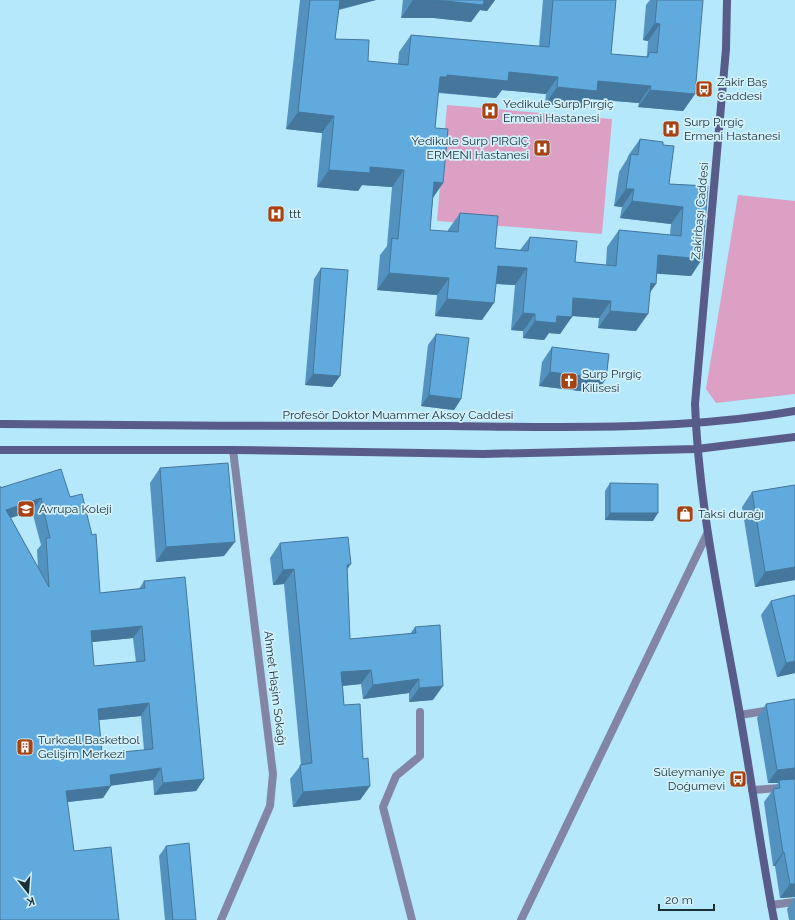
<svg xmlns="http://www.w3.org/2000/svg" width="795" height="920" font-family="Raleway,sans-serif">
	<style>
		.green { fill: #dca0c5 }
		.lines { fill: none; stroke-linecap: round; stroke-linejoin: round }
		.street { stroke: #8385a5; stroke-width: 8 }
		.secondary { stroke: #595b88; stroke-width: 8 }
		.wall { fill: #5392bf; fill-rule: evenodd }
		.shaded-wall { fill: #44779b }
		.building { fill: #61aade; stroke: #44779b; fill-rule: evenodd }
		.labels { text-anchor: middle; stroke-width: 3.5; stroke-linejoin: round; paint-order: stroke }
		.poi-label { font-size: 12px; fill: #1a2f36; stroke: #d3f1fc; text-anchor: start }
		.street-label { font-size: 12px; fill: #1a2f36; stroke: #d3f1fc }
	</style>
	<rect width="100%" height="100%" fill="#b4e8fa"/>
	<g class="green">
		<polygon points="447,105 612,119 602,234 437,221"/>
		<polygon points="738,195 795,201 795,394 716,403 706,389"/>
	</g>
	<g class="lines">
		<g class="street">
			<polyline points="740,715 771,710"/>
			<polyline points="752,790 795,787"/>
			<polyline points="771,905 795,902"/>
			<polyline points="221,920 270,806 273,774 233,450"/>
			<polyline points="412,920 383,807 396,776 420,756 420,712"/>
			<polyline points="521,920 707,534"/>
		</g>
		<g class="secondary">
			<path d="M 727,0 L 726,49 L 695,404 C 699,510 722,611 740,715 C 752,783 761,852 774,920"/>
			<path d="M 0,424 C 149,426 299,426 448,426 C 564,427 680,431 795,411"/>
			<polyline points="0,450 233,450 483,454 697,449 795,437"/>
		</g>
	</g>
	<g class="wall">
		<polygon points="300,0 376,0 339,10 335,39 368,61 398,64 399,52 411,35 539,47 543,0 616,0 611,54 646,57 647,55 648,41 643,40 646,5 650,0 657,0 695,94 683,111 638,107 639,103 591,99 585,108 545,104 546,94 502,90 496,98 438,93 435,128 443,183 433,198 430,230 448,232 448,230 460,213 495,248 520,250 530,237 575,262 606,265 607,247 619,230 670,235 671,224 620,218 622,207 614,206 619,172 627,159 628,156 640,139 663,145 669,184 708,186 702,259 691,276 657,273 636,331 598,328 599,318 572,316 560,334 549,333 544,340 523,338 523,331 511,330 515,285 496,284 482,320 435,316 437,295 377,290 380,255 387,246 392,187 362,185 358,191 317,187 322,133 286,129"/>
		<polygon points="403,0 495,0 487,11 480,10 471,22 434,18 401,18"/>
		<polygon points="321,268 340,376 332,387 305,385 314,279"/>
		<polygon points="436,334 461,399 454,410 421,406 428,345"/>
		<polygon points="552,347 596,393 539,386 542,362"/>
		<polygon points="160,468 224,556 156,562 150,483"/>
		<polygon points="610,483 653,521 605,520 605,491"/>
		<polygon points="795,485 795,580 755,587 742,507 752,492"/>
		<path d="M 0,488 L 70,497 L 92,535 L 100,593 L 139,589 L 144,581 L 204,779 L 196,791 L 154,795 L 153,780 L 111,785 L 103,798 L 68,802 L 0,920 ZM 32,511 L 41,545 L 37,550 L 38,568 L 11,518 ZM 133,638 L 136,662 L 94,666 L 92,642 ZM 141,716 L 144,750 L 102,754 L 99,720 Z"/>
		<polygon points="280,543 347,569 350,639 410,634 415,627 433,700 409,702 409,693 363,699 361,684 343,686 344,705 363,759 370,786 360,800 293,807 290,779 301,765 284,584 273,585 270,558"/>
		<polygon points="771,601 795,673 777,677 761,615"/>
		<polygon points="795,699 795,920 789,920 787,909 795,897 780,898 775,866 773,866 764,802 778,783 768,783 757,718 766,704"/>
		<polygon points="166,846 196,920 165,920 159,856"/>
	</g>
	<g class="shaded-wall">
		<polygon points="337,0 376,0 328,12"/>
		<polygon points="413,0 495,0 487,11 480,10 471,22 434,18 401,18"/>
		<polygon points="655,23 660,24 648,41 643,40"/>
		<polygon points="509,72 558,77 546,94 502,90 496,98 436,92 440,77 447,75"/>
		<polygon points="598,81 651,86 639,103 591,99 585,108 545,104 557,87"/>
		<polygon points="650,90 695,94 683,111 638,107"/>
		<polygon points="298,112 334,116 322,133 286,129"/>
		<polygon points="370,167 404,170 392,187 362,185 358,191 317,187 329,170"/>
		<polygon points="434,182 443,183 431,200"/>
		<polygon points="626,189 634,189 622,207 614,206"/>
		<polygon points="632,201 683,207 671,224 620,218"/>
		<polygon points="658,255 702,259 691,276 646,273"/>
		<polygon points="498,266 527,268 515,285 486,283"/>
		<polygon points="389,273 449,278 437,295 377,290"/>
		<polygon points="651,283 656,284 644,301"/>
		<polygon points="573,298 611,301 599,318 561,315"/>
		<polygon points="447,299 494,303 482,320 435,316"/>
		<polygon points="610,311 648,314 636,331 598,328"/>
		<polygon points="523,313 535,314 523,331 511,330"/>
		<polygon points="557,316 572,317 560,334 549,333 544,340 523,338 535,321"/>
		<polygon points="550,372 606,379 596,393 539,386"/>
		<polygon points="313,374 340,376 332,387 305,385"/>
		<polygon points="429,395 461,399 454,410 421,406"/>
		<polygon points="41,498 32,511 0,521 6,510"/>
		<polygon points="610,513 658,513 653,521 605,520"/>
		<polygon points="235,542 224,556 156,562 166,547"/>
		<polygon points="351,564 340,579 347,565"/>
		<polygon points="795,567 795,580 755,587 765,572"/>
		<polygon points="294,569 284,584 273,585 283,570"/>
		<polygon points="142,626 133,638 83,643 91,631"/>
		<polygon points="795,661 795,673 777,677 786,663"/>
		<polygon points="371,670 361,684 331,687 341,672"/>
		<polygon points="419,679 409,693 363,699 373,685"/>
		<polygon points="443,686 433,700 409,702 419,688"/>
		<polygon points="149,703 141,716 90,721 98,709"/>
		<polygon points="161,768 153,780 102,787 110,775"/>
		<polygon points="795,768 795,782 779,780 778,783 768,783 777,770"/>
		<polygon points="204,779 196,791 154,795 163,783"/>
		<polygon points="111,786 103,798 58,803 66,791"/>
		<polygon points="370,786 360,800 293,807 303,792"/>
		<polygon points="783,852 784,852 775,866 773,866"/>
		<polygon points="790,884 795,884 795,897 780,898"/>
	</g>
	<g class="building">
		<polygon points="310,0 340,0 335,39 369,40 368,61 408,65 411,35 549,47 553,0 616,0 611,54 648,57 649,52 657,53 660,24 655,23 657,0 703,0 695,94 650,90 651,86 598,81 597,91 557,87 558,77 509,72 508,81 447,75 447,77 440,77 435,128 448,129 443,183 434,182 430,230 458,232 460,213 498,216 495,248 528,251 530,237 577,241 575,262 616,266 619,230 681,236 683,207 632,201 634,189 626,189 631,154 638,155 640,139 663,142 663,145 674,146 669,184 708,186 702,259 658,255 656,284 651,283 648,314 610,311 611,301 573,298 572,317 557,316 556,323 535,321 535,314 523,313 527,268 498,266 494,303 447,299 449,278 389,273 392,238 398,239 404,170 370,167 370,173 329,170 334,116 298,112"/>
		<polygon points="413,0 484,0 483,5 446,1"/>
		<polygon points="321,268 348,270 340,376 313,374"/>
		<polygon points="436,334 469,338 461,399 429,395"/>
		<polygon points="552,347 609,354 606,379 550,372"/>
		<polygon points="228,463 235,542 166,547 160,468"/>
		<path d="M 61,469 L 70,497 L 82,494 L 92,535 L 96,534 L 100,593 L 145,588 L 144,581 L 185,577 L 204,779 L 163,783 L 161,768 L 110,775 L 111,786 L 66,791 L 74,851 L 111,847 L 119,920 L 0,920 L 0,486 L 0,488 ZM 41,498 L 50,538 L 46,538 L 49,587 L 6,510 ZM 142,626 L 145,661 L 94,666 L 91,631 ZM 149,703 L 153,749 L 102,754 L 98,709 Z"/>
		<polygon points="610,483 658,484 658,513 610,513"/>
		<polygon points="795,485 795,567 765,572 752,492"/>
		<polygon points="348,537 351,564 347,565 350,639 416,633 415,627 440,625 443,686 419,688 419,679 373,685 371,670 341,672 344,705 360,704 363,759 368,758 370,786 303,792 300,765 312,763 294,569 283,570 280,543"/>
		<polygon points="795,595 795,661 786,663 771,601"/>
		<polygon points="795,699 795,768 777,770 766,704"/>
		<polygon points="795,779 795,884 790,884 784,852 783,852 773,789 780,788 779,780"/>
		<polygon points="189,843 196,920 173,920 166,846"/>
	</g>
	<defs>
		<g id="bus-square" transform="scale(0.9)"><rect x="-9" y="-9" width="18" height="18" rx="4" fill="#a74313" stroke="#d3f1fc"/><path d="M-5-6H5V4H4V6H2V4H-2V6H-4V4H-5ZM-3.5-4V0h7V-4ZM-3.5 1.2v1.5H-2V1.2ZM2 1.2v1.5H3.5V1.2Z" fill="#fff"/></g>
		<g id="hospital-square" transform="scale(0.9)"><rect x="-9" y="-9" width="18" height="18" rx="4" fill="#a74313" stroke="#d3f1fc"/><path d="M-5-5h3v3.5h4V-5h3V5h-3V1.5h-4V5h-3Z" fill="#fff"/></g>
		<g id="church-square" transform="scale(0.9)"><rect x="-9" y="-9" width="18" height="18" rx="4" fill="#a74313" stroke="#d3f1fc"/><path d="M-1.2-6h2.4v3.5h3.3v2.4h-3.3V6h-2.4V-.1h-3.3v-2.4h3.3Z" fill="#fff"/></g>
		<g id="school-square" transform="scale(0.9)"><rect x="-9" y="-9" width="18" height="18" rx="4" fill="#a74313" stroke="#d3f1fc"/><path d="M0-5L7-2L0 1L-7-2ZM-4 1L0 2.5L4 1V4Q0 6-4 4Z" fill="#fff"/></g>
		<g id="shop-square" transform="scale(0.9)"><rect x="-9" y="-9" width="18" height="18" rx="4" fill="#a74313" stroke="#d3f1fc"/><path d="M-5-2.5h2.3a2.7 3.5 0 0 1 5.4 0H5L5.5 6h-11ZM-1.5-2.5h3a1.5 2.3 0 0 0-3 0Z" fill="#fff"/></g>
		<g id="building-square" transform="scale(0.9)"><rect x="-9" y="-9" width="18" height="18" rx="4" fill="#a74313" stroke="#d3f1fc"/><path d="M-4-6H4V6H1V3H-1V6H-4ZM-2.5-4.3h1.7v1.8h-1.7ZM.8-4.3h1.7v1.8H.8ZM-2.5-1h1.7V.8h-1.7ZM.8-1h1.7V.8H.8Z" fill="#fff"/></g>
	</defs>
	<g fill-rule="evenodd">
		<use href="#bus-square" x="704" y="89"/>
		<use href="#hospital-square" x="490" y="111"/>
		<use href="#hospital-square" x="671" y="129"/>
		<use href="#hospital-square" x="542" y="148"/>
		<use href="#hospital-square" x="276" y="214"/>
		<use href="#church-square" x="569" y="381"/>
		<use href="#school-square" x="26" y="509"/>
		<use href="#shop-square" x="685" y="514"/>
		<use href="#building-square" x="25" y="747"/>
		<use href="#bus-square" x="738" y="779"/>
	</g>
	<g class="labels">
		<g class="poi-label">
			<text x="717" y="86">Zakir Baş<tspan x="717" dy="14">Caddesi</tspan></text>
			<text x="503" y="108">Yedikule Surp Pırgiç<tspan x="503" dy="14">Ermeni Hastanesi</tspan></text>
			<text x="684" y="126">Surp Pırgiç<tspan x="684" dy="14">Ermeni Hastanesi</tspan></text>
			<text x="529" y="145" text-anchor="end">Yedikule Surp PIRGIÇ<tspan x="529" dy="14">ERMENI Hastanesi</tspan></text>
			<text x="289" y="218">ttt</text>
			<text x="582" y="378">Surp Pırgiç<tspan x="582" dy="14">Kilisesi</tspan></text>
			<text x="39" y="513">Avrupa Koleji</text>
			<text x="698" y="518">Taksi durağı</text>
			<text x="38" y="744">Turkcell Basketbol<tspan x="38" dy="14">Gelişim Merkezi</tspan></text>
			<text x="725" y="776" text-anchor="end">Süleymaniye<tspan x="725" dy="14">Doğumevi</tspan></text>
		</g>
		<g class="street-label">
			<text transform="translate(700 211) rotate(-85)" y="4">Zakirbaşı Caddesi</text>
			<text x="398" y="419">Profesör Doktor Muammer Aksoy Caddesi</text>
			<text transform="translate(275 688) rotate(83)" y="4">Ahmet Haşim Sokağı</text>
		</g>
	</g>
	<g transform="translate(28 892) rotate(163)" stroke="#d3f1fc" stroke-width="3" paint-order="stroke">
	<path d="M0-3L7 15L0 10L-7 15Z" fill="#1a2f36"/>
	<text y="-6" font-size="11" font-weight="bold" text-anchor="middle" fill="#1a2f36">K</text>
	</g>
	<path d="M659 904v6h55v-6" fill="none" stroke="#1a2f36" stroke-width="2"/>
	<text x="665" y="904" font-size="12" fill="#1a2f36" stroke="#d3f1fc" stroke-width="3" paint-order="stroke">20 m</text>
</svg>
